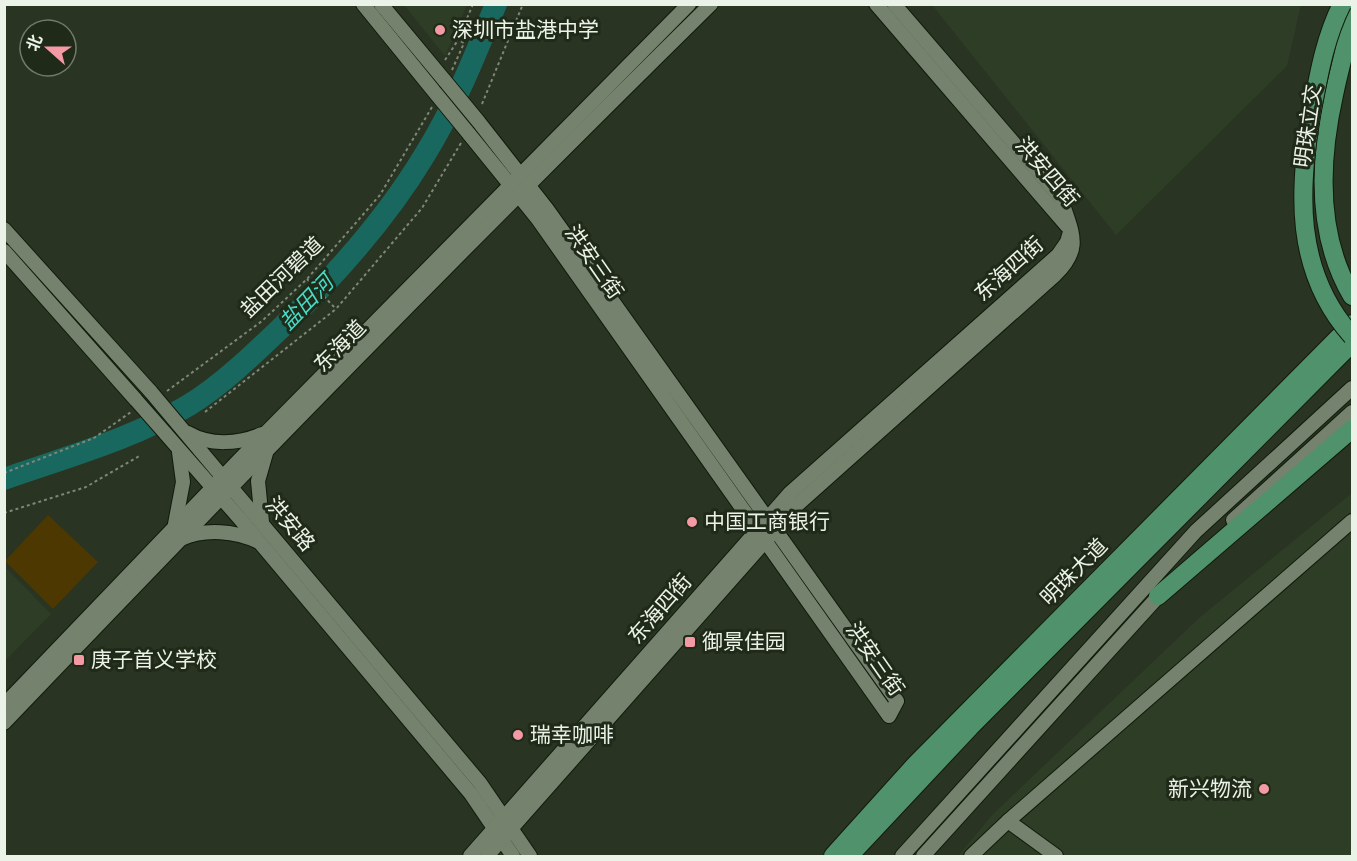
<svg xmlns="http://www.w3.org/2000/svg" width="1357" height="861" font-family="'PT Serif','Noto Sans SC',serif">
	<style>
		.built { fill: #2e3d26 }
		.green { fill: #4c3800 }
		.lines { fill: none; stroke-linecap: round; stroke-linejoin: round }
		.river { stroke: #19685f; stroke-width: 22 }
		.minor-casing { stroke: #111b0b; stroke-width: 16 }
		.major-casing { stroke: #111b0b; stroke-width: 20 }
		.path { stroke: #7e8778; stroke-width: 2; stroke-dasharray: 3 3; stroke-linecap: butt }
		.minor { stroke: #75826e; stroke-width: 14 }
		.major { stroke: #50926c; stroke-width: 18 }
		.minor-bridge-casing { stroke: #111b0b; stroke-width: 16; stroke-linecap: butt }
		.major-bridge-casing { stroke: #111b0b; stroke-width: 20; stroke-linecap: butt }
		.minor-bridge { stroke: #75826e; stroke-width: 14 }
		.major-bridge { stroke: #50926c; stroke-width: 18 }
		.poi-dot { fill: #f49aa4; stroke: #1f2a19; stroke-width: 2 }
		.labels { text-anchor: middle; stroke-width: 6; stroke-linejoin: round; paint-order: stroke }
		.poi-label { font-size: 21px; fill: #ebf2e7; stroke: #1f2a19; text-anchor: start }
		.street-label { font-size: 21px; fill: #ebf2e7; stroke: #1f2a19 }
		.water-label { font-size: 22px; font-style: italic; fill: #48dac7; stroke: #1f2a19 }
	</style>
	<rect width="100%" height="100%" fill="#293422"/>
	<g class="built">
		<polygon points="404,5 467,5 445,56"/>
		<polygon points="932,5 931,5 1301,5 1287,66 1116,235"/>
		<polygon points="1352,493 1352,856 958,856 992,815 1199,618"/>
		<polygon points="5,567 51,614 5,661 4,661"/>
	</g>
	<polygon class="green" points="48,515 98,562 53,609 5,561"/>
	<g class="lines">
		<path class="river" d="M 4,479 C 66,457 133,439 189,405 C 222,385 256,352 283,326 C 336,275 386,219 424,156 C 454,108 475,56 496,4"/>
		<g class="minor-casing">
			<g id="minor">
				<polyline points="363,4 437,95"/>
				<polyline points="381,4 445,81"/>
				<polyline points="876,4 1067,226"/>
				<polyline points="469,134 537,218 889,716 897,701 547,209 478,121"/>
				<polyline points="4,229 151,392"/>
				<polyline points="4,251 136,400"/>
				<polyline points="177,423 480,783 530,856"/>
				<polyline points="165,433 240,519 471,794 513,856"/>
				<path d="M 188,433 C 210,446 239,444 262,434"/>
				<polyline points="1233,520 1352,412"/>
				<polyline points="262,522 258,481 266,453"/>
				<polyline points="175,524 183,482 179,452"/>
				<path d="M 181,539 C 205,528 236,531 259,542"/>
				<polyline points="4,705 239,460 689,4"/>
				<path d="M 4,723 C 236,480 471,240 711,4"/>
				<polyline points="1008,821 1056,856"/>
				<polyline points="470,856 790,493 1058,255 1067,242 1070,232"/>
				<path d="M 487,856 L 797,505 L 1055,275 C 1084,247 1071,232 1061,198 L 894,4"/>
				<polyline points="902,856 1196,531 1352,388"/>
				<polyline points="923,856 1165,589"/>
				<polyline points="971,856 1008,821 1352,521"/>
			</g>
		</g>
		<g class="major-casing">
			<g id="major">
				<path d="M 1352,4 C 1350,35 1340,65 1334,95 C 1319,162 1316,235 1352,296"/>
				<polyline points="1158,596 1352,429"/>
				<polyline points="833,856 916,764 1352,324"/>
				<polyline points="849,856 970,727 1352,343"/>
			</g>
		</g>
		<g class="path">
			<polyline points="445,60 458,40"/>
			<polyline points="452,70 464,43 458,40 473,4"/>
			<polyline points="482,104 523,4"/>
			<polyline points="307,279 336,309"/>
			<polyline points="167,391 262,321 307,279 380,195 432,107"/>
			<polyline points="205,412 336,309 422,208 461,143"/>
			<polyline points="4,473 94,438 131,412"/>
			<polyline points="4,513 86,487 141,455"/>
		</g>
		<use href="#minor" class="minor"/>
		<use href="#major" class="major"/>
		<g class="minor-bridge-casing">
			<g id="minor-bridge">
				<polyline points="445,81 478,121"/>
				<polyline points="437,95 469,134"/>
				<polyline points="151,392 177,423"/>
				<polyline points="136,400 165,433"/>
			</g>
		</g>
		<g class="major-bridge-casing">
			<path id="major-bridge" d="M 1342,4 C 1325,38 1319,73 1312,110 C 1298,190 1294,271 1352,336"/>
		</g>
		<use href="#minor-bridge" class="minor-bridge"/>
		<use href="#major-bridge" class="major-bridge"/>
	</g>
	<g class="poi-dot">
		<circle cx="440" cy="30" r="6"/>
		<circle cx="692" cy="522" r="6"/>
		<rect x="684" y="636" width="12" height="12" rx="3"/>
		<rect x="73" y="654" width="12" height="12" rx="3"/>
		<circle cx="518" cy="735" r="6"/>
		<circle cx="1264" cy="789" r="6"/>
	</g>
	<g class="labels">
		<g class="poi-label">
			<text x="452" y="37">深圳市盐港中学</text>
			<text x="704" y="529">中国工商银行</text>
			<text x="702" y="649">御景佳园</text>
			<text x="91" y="667">庚子首义学校</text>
			<text x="530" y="742">瑞幸咖啡</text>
			<text x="1252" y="796" text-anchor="end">新兴物流</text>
		</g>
		<g class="street-label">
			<text transform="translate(1308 126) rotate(-82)" y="7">明珠立交</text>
			<text transform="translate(1047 172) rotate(49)" y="7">洪安四街</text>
			<text transform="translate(594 262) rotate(55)" y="7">洪安三街</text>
			<text transform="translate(1009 269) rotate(-42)" y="7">东海四街</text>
			<text transform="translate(282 277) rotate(-44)" y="7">盐田河碧道</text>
			<text transform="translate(340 346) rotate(-45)" y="7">东海道</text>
			<text transform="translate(290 524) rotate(50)" y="7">洪安路</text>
			<text transform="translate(1074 572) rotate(-45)" y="7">明珠大道</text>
			<text transform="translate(660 609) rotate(-49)" y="7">东海四街</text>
			<text transform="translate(875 659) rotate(55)" y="7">洪安三街</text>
		</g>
		<g class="water-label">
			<text transform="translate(306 302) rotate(-46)" y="8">盐田河</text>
		</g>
	</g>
	<rect width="1357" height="861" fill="none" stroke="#ebf2e7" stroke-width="12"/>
	<g transform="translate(48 48) rotate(291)"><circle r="28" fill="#1f2a19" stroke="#717a6b" stroke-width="1.5"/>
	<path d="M0-4.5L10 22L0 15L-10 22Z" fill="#f49aa4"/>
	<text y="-9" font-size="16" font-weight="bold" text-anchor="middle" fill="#ebf2e7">北</text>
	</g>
</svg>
